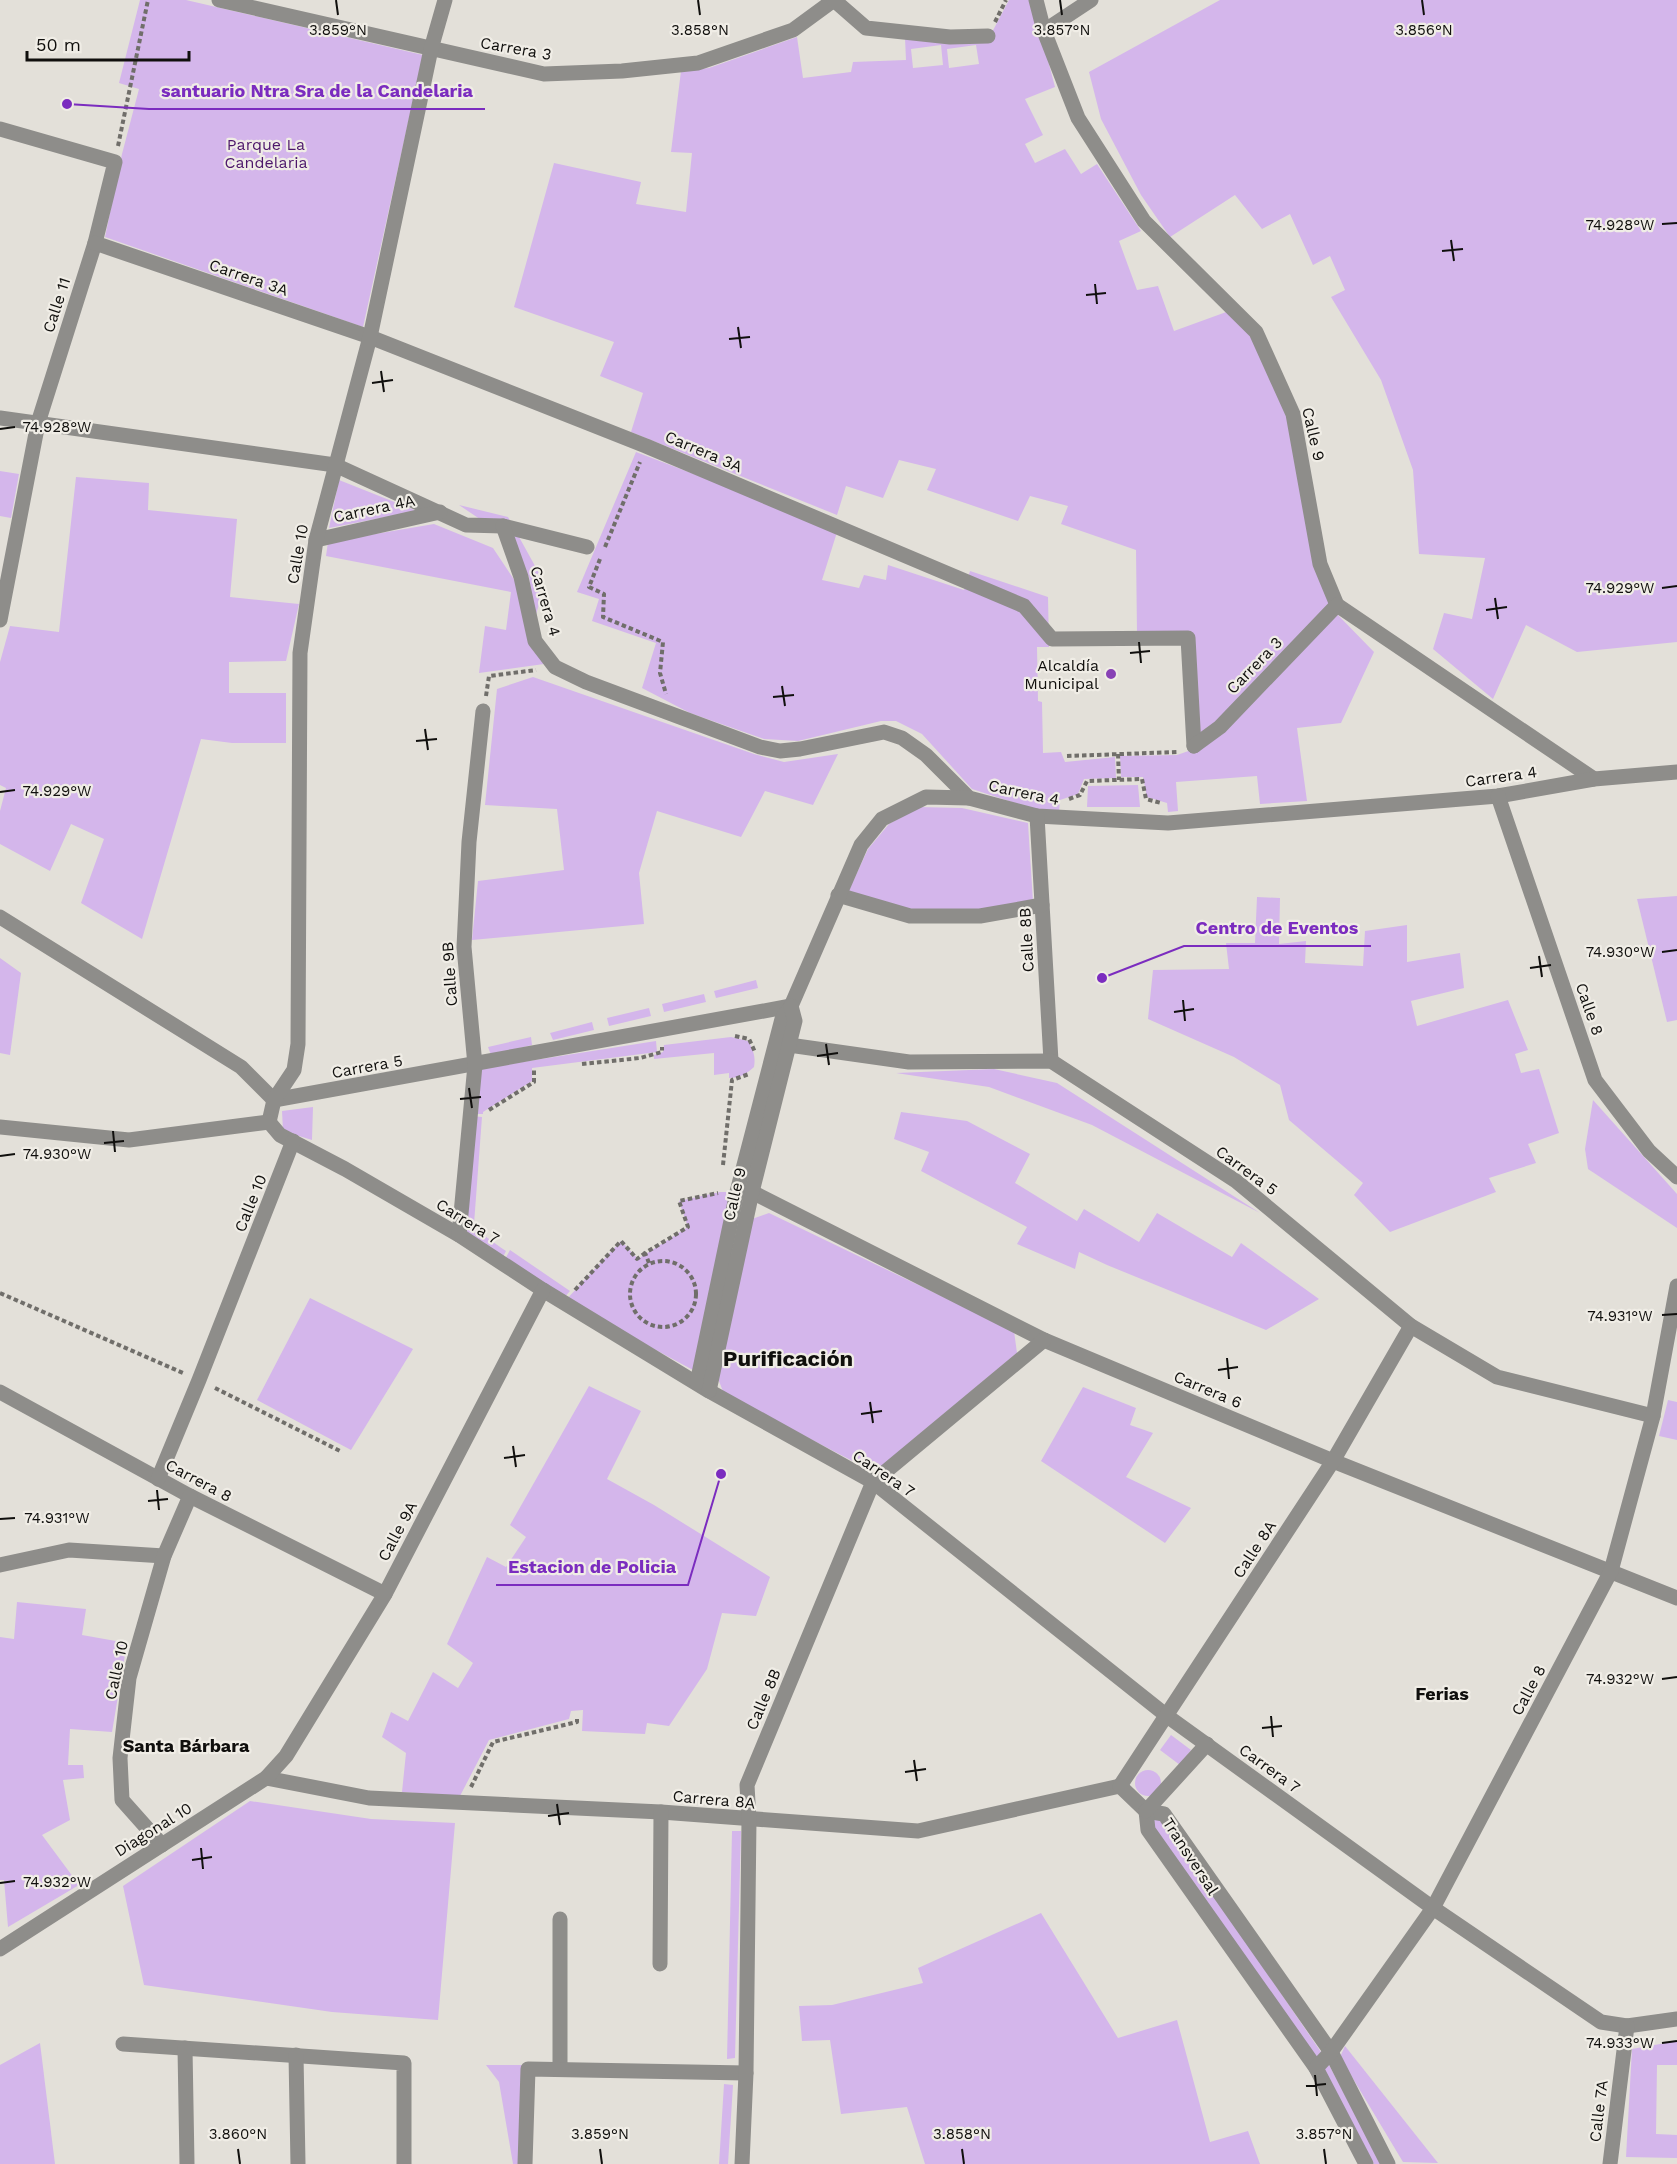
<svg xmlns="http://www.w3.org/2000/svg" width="1677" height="2164" font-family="'Work Sans',sans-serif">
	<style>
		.green { fill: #d4b6eb; fill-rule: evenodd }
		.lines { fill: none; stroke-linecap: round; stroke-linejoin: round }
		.path { stroke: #706e6a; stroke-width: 4; stroke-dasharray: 4.5 3; stroke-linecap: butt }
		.minor { stroke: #8e8d8a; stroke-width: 15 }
		.ticks { fill: none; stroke: #100f0d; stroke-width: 2 }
		.poi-dot { fill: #8842b5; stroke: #f0ede6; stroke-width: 2 }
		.labels { text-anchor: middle; stroke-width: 4.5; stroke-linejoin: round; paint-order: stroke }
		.street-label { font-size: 16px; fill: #100f0d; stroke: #f0ede6 }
		.park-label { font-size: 16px; fill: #4d176b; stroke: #f0ede6 }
		.poi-label { font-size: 16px; fill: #100f0d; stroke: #f0ede6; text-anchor: end }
		.neighbourhood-label { font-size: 18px; font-weight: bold; fill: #100f0d; stroke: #f0ede6 }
		.district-label { font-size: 22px; font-weight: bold; fill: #100f0d; stroke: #f0ede6 }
		.ticks-label { font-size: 15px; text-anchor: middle; fill: #100f0d; stroke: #f0ede6; stroke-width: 4.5; stroke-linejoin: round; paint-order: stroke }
		.leader { fill: none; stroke: #7b2cbf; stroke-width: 2 }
		.callout-dot { fill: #7b2cbf; stroke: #f0ede6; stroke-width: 2 }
		.callout-label { font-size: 18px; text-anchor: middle; font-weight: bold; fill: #7b2cbf; stroke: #f0ede6; stroke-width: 4.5; stroke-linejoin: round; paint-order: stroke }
	</style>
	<rect width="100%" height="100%" fill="#e3e0d9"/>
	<g class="green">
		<polygon points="140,0 186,0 423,55 363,327 105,237 122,154 139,89 119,83"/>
		<path d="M 1009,0 L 1032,0 L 1055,87 L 1025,99 L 1043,135 L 1025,144 L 1035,163 L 1065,149 L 1081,174 L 1097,164 L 1141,231 L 1119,241 L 1137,290 L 1158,286 L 1174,331 L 1229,311 L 1253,334 L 1289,415 L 1331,603 L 1220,720 L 1197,736 L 1192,634 L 1137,633 L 1136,550 L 1061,524 L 1068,506 L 1030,496 L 1018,521 L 927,490 L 936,469 L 899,460 L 883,498 L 846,486 L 837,515 L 631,432 L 643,393 L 600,376 L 614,342 L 514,307 L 554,163 L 641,182 L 636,204 L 686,212 L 692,153 L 671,152 L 681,71 L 709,68 L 797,37 L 803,78 L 851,72 L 853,62 L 906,60 L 905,38 L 989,38 ZM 941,45 L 943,65 L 913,68 L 911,49 ZM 976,45 L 979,64 L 949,68 L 947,49 Z"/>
		<polygon points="1220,0 1677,0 1677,642 1577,652 1526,625 1493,699 1433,649 1444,613 1472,619 1485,558 1419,554 1413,470 1381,380 1331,297 1345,290 1330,256 1313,265 1290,214 1262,229 1235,195 1170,237 1141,195 1101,119 1089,72"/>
		<polygon points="636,452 838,529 822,580 859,588 864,575 886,580 888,565 964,590 970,571 1048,597 1049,647 1037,647 1038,701 1042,702 1043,753 1061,752 1065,762 1115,757 1116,778 1084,779 1078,794 1060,800 1059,812 1036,810 972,789 922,734 896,721 881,721 798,741 764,739 690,713 642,688 656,643 592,621 599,599 577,592"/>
		<polygon points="0,471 19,474 11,518 0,516"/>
		<polygon points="76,477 149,483 148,510 237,519 230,597 299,604 286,661 229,662 229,693 286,693 286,743 232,743 201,739 142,939 81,903 104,839 71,824 50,871 0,844 0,811 6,788 0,785 0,662 10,626 59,632"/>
		<polygon points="339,480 417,511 329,528"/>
		<polygon points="459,505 508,517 540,575 539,604 535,618 529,577 505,536"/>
		<polygon points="434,524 493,548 515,581 544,664 479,673 485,626 506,630 511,592 326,556 328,542"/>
		<polygon points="1336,613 1374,652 1341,723 1297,728 1307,801 1260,804 1257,776 1176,782 1178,811 1168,812 1167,803 1147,797 1143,777 1121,777 1120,756 1177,755 1200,747"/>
		<polygon points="533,677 754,754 784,762 838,754 813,805 765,791 741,837 657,811 639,873 644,924 472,940 478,881 564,870 557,809 485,805 497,689"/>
		<polygon points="1138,785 1140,807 1087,807 1088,786"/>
		<polygon points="918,807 962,808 1028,823 1033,902 981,911 910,911 848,892 868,849 889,824"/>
		<polygon points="1677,896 1677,1020 1667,1022 1637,899"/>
		<polygon points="1257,897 1280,898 1279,944 1306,941 1305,963 1363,966 1365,931 1407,925 1407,962 1460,953 1464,988 1411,1001 1417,1026 1508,1000 1528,1050 1515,1054 1521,1073 1539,1069 1559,1133 1528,1144 1536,1163 1489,1178 1496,1192 1390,1232 1354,1195 1363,1183 1289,1120 1280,1085 1234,1057 1148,1019 1153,970 1229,969 1226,943 1255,943"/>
		<polygon points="0,958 21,973 10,1055 0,1053"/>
		<polygon points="756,980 758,988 716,998 714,991"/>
		<polygon points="704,994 706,1002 664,1012 662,1004"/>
		<polygon points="649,1008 651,1016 609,1026 607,1018"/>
		<polygon points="592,1022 594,1030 553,1040 550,1033"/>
		<polygon points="531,1037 532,1045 491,1055 488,1047"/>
		<path d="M 731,1037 L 748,1041 C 753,1049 756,1057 754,1067 C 746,1074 740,1078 729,1078 L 729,1073 L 714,1075 L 714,1053 L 654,1059 L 654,1055 L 663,1052 L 664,1045 Z"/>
		<polygon points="656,1041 657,1052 532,1068 532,1081 483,1112 483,1114 472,1114 477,1069"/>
		<polygon points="994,1069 1057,1083 1260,1213 1092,1125 989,1087 896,1073"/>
		<polygon points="1593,1100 1677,1194 1677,1228 1588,1169 1585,1149"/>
		<polygon points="313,1107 312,1140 283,1131 282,1111"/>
		<polygon points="901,1112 967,1121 1030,1154 1015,1183 1077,1221 1084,1209 1139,1242 1157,1213 1232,1257 1241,1243 1319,1299 1266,1330 1107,1265 1079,1252 1075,1269 1017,1244 1027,1227 921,1171 929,1152 894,1139"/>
		<polygon points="472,1116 482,1117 474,1224 460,1217"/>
		<polygon points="720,1192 730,1192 693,1370 565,1301 621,1241 638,1259 688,1227 679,1201"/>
		<polygon points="769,1213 1014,1331 1017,1353 878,1469 864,1467 724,1394 717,1376 752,1219"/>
		<path d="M 461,1221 C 477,1229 491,1241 506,1251 L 501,1261 L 460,1234 Z"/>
		<polygon points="510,1250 570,1291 563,1299 504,1261"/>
		<polygon points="310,1298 413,1349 351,1450 257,1400"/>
		<polygon points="589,1386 641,1411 607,1479 654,1505 770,1577 756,1616 722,1613 707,1669 669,1726 647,1723 645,1734 582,1731 583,1710 571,1711 569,1719 489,1740 460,1796 402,1792 406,1753 382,1737 391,1712 408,1721 433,1672 458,1688 473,1663 447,1644 487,1557 506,1567 526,1537 510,1525"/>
		<polygon points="1083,1387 1136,1408 1130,1425 1153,1433 1126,1477 1191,1508 1165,1543 1041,1461"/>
		<polygon points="1668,1400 1677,1402 1677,1440 1659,1436"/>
		<polygon points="17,1602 86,1609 82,1635 127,1643 112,1732 70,1729 68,1765 83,1765 84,1778 63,1780 70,1820 42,1835 79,1885 8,1927 4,1880 0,1880 0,1637 14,1639"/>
		<polygon points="1171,1735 1191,1750 1180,1765 1160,1750"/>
		<circle cx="1148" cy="1783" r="13"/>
		<polygon points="250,1801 371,1819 455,1823 438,2020 332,2012 144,1985 123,1886"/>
		<polygon points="1160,1816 1323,2055 1318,2060 1150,1823"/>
		<polygon points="732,1831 741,1831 735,2058 727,2059"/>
		<polygon points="1041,1913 1118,2038 1177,2020 1210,2142 1248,2131 1260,2164 925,2164 907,2107 841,2114 830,2040 802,2041 799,2006 832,2005 923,1983 918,1968"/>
		<polygon points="1677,2041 1677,2065 1657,2065 1656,2134 1677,2135 1677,2158 1626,2157 1632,2049"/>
		<polygon points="40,2043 55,2164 0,2164 0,2065"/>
		<polygon points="1345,2046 1438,2163 1403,2162 1340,2057"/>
		<polygon points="1328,2063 1382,2164 1374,2164 1323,2069"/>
		<polygon points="486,2065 524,2065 522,2164 513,2164 499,2082"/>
		<polygon points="724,2084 733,2085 728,2164 719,2164"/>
	</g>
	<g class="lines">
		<g class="path">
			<polyline points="995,22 1006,0"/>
			<polyline points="118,146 148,0"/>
			<polyline points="605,547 640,462"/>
			<polyline points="600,559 589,587 604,594 603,617 663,642 660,673 666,694"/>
			<polyline points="486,696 489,676 536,670"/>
			<polyline points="1118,754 1119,780"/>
			<polyline points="1067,756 1177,752"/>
			<polyline points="1069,799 1080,795 1087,781 1142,779 1146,799 1161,803"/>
			<polyline points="735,1036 749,1039 755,1052"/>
			<polyline points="582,1064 640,1058 662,1052 662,1047"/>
			<polyline points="489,1110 534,1082 534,1070"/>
			<polyline points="723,1165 732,1080 749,1074"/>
			<circle cx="663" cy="1294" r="33"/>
			<polyline points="649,1263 645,1253 688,1227 679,1201 718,1193"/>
			<polyline points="575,1290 621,1241 637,1259 645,1253"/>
			<polyline points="0,1293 183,1373"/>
			<polyline points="215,1388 342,1452"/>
			<polyline points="471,1787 493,1742 577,1722 577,1717"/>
		</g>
		<g class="minor">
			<polyline points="219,0 544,74 622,71 698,63 793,30 834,0"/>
			<polyline points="834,0 866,28 950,37 988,36"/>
			<polyline points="1036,0 1044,31 1078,118 1144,221 1256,332 1293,414 1320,564 1337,605 1594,779"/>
			<polyline points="1044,31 1091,0"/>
			<polyline points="0,129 115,162 95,243 38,423 0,620"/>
			<polyline points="95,243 370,337 646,446 1024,606 1052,639 1188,638 1194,746"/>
			<polyline points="0,418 335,465 466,525 503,526 587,547"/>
			<polyline points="503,526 521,577 535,641 555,667 586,682 760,747 780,751 800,749 884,732 902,738 926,755 969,798 1037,816 1168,823 1498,796 1594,779 1677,772"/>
			<polyline points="316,540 440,512"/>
			<polyline points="1194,746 1220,727 1337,605"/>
			<polyline points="1498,796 1595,1080 1649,1151 1677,1177"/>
			<polyline points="1037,816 1051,1061"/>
			<polyline points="838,895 910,916 980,916 1042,905"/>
			<polyline points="0,917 241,1067 274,1100 791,1006"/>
			<polyline points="789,1045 909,1062 1051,1061 1236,1181 1411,1326 1497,1377 1653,1416"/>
			<polyline points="269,1122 274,1100 294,1070 298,1044 300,653 316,540 370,337 431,49 445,0"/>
			<polyline points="0,1127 129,1140 269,1122 280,1135 345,1169 459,1235 543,1290 709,1391 873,1482 1167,1716 1433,1908 1601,2022 1627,2026 1677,2019"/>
			<polyline points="737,1192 752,1192 1044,1340 1333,1461 1677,1598"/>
			<polyline points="459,1235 475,1065 464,947 469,842 483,711"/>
			<polyline points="697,1383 737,1192 782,1019 791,1006 861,845 882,819 926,797 969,798"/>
			<polyline points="709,1391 752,1192 795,1021 791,1006"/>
			<polyline points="0,1392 190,1496 385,1594"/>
			<polyline points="158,1479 199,1380 293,1141"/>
			<polyline points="0,1565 69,1550 164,1556"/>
			<polyline points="266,1778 369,1798 661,1812 918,1831 1120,1786"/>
			<polyline points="1120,1786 1333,1461 1411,1326"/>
			<polyline points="1120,1786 1146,1811"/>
			<polyline points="1146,1811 1164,1814 1331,2052 1388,2164"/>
			<polyline points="1146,1811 1148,1830 1316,2068 1366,2164"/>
			<polyline points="1146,1811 1207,1744"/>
			<polyline points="162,1845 122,1800 120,1758 129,1678 164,1556 190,1496"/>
			<polyline points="0,1949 266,1778 286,1756 385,1594 543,1290"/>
			<polyline points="660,1964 661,1812"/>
			<polyline points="123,2044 404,2063 404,2164"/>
			<polyline points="185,2048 187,2164"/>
			<polyline points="296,2055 298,2164"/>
			<polyline points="1316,2068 1331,2052 1433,1908 1611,1571 1653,1416 1677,1286"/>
			<polyline points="560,2069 560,1919"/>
			<polyline points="525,2164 528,2069 746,2073"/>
			<polyline points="742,2164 746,2073 749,1820 747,1785 873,1482 1044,1340"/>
			<polyline points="1610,2164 1627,2026"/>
		</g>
	</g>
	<path class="ticks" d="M 336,0 L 338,15M 698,0 L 700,15M 1060,0 L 1062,15M 1422,0 L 1424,15M 1662,224 L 1677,223M 1451,240 L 1454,261M 1442,251 L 1463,249M 1095,284 L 1097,304M 1086,295 L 1106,293M 738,327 L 741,348M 729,339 L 750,337M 381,371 L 384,392M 372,383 L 393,380M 0,429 L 15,427M 1662,588 L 1677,586M 1495,598 L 1498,619M 1486,610 L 1507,607M 1139,642 L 1141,663M 1130,653 L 1150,651M 782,686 L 785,706M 773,697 L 794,695M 425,729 L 428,750M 416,741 L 437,739M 0,792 L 15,790M 1662,952 L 1677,950M 1539,956 L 1542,977M 1530,968 L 1551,965M 1183,1000 L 1185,1021M 1174,1012 L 1194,1009M 826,1044 L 829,1065M 817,1056 L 838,1053M 469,1088 L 472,1108M 460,1099 L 481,1097M 113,1131 L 115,1152M 104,1143 L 124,1141M 0,1156 L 15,1154M 1662,1315 L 1677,1314M 1227,1358 L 1229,1379M 1218,1370 L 1238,1367M 870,1402 L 873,1423M 861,1414 L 882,1411M 513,1446 L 516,1467M 504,1458 L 525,1455M 157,1490 L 159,1510M 148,1501 L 168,1499M 0,1519 L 15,1518M 1662,1679 L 1677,1677M 1271,1716 L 1273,1737M 1262,1728 L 1282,1726M 914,1760 L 917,1781M 905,1772 L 926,1769M 557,1804 L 560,1825M 548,1816 L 569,1813M 201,1848 L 203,1869M 192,1860 L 212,1857M 0,1883 L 15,1881M 1662,2043 L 1677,2041M 1315,2075 L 1317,2096M 1306,2086 L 1326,2084M 238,2149 L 240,2164M 600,2149 L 602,2164M 962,2149 L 964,2164M 1324,2149 L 1326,2164"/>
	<circle class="poi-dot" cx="1111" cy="674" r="6"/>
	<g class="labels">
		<g class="street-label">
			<text transform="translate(516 48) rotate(10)" y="6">Carrera 3</text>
			<text transform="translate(249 277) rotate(19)" y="6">Carrera 3A</text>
			<text transform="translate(56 305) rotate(-72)" y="6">Calle 11</text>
			<text transform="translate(1314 434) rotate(77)" y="6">Calle 9</text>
			<text transform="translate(704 451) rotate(23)" y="6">Carrera 3A</text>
			<text transform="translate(374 508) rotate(-12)" y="6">Carrera 4A</text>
			<text transform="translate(297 554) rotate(-80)" y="6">Calle 10</text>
			<text transform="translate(546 601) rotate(74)" y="6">Carrera 4</text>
			<text transform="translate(1254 665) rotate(-46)" y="6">Carrera 3</text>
			<text transform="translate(1501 776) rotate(-8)" y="6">Carrera 4</text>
			<text transform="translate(1024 792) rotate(12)" y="6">Carrera 4</text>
			<text transform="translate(1026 940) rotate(-93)" y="6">Calle 8B</text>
			<text transform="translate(449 974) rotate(-94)" y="6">Calle 9B</text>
			<text transform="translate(1590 1009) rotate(71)" y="6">Calle 8</text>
			<text transform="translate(367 1066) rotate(-10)" y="6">Carrera 5</text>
			<text transform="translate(1247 1170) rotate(36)" y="6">Carrera 5</text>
			<text transform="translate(734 1194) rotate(-77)" y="6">Calle 9</text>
			<text transform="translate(250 1203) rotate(-68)" y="6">Calle 10</text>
			<text transform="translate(468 1221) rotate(32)" y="6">Carrera 7</text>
			<text transform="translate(1208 1389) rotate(23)" y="6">Carrera 6</text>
			<text transform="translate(884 1473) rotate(34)" y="6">Carrera 7</text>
			<text transform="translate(199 1480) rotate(28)" y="6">Carrera 8</text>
			<text transform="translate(397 1531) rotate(-62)" y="6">Calle 9A</text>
			<text transform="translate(1254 1549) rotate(-57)" y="6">Calle 8A</text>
			<text transform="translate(116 1670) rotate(-78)" y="6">Calle 10</text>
			<text transform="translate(1528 1690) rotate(-62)" y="6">Calle 8</text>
			<text transform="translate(763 1699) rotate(-67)" y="6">Calle 8B</text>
			<text transform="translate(1270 1768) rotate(36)" y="6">Carrera 7</text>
			<text transform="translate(714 1799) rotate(5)" y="6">Carrera 8A</text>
			<text transform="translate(153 1829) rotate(-32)" y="6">Diagonal 10</text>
			<text transform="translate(1191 1856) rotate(57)" y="6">Transversal</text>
			<text transform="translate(1598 2111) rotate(-83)" y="6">Calle 7A</text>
		</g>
		<g class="park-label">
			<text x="266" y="150">Parque La<tspan x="266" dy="18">Candelaria</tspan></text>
		</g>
		<g class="poi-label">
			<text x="1099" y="671">Alcaldía<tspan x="1099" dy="18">Municipal</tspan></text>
		</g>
		<g class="neighbourhood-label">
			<text x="1442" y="1700">Ferias</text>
			<text x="186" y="1752">Santa Bárbara</text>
		</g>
		<g class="district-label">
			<text x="788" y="1366">Purificación</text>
		</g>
	</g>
	<g class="ticks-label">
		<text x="338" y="35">3.859°N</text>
		<text x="700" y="35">3.858°N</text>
		<text x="1062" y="35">3.857°N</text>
		<text x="1424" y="35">3.856°N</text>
		<text x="1620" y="230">74.928°W</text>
		<text x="57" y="432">74.928°W</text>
		<text x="1620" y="593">74.929°W</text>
		<text x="57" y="796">74.929°W</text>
		<text x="1620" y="957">74.930°W</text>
		<text x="57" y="1159">74.930°W</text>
		<text x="1620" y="1321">74.931°W</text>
		<text x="57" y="1523">74.931°W</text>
		<text x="1620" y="1684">74.932°W</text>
		<text x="57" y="1887">74.932°W</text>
		<text x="1620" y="2048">74.933°W</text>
		<text x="238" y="2139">3.860°N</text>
		<text x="600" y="2139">3.859°N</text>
		<text x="962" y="2139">3.858°N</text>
		<text x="1324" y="2139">3.857°N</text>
	</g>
	<path class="leader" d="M67 104L149 109H485M1102 978L1184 946H1371M721 1474L688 1585H496"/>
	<g class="callout-dot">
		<circle cx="67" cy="104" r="6"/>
		<circle cx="1102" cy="978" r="6"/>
		<circle cx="721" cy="1474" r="6"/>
	</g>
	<g class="callout-label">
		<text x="317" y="97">santuario Ntra Sra de la Candelaria</text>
		<text x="1277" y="934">Centro de Eventos</text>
		<text x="592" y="1573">Estacion de Policia</text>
	</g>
	<path d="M27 51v9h162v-9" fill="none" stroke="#100f0d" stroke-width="3"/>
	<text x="36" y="51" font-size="18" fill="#100f0d" stroke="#f0ede6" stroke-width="4.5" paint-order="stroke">50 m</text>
</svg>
